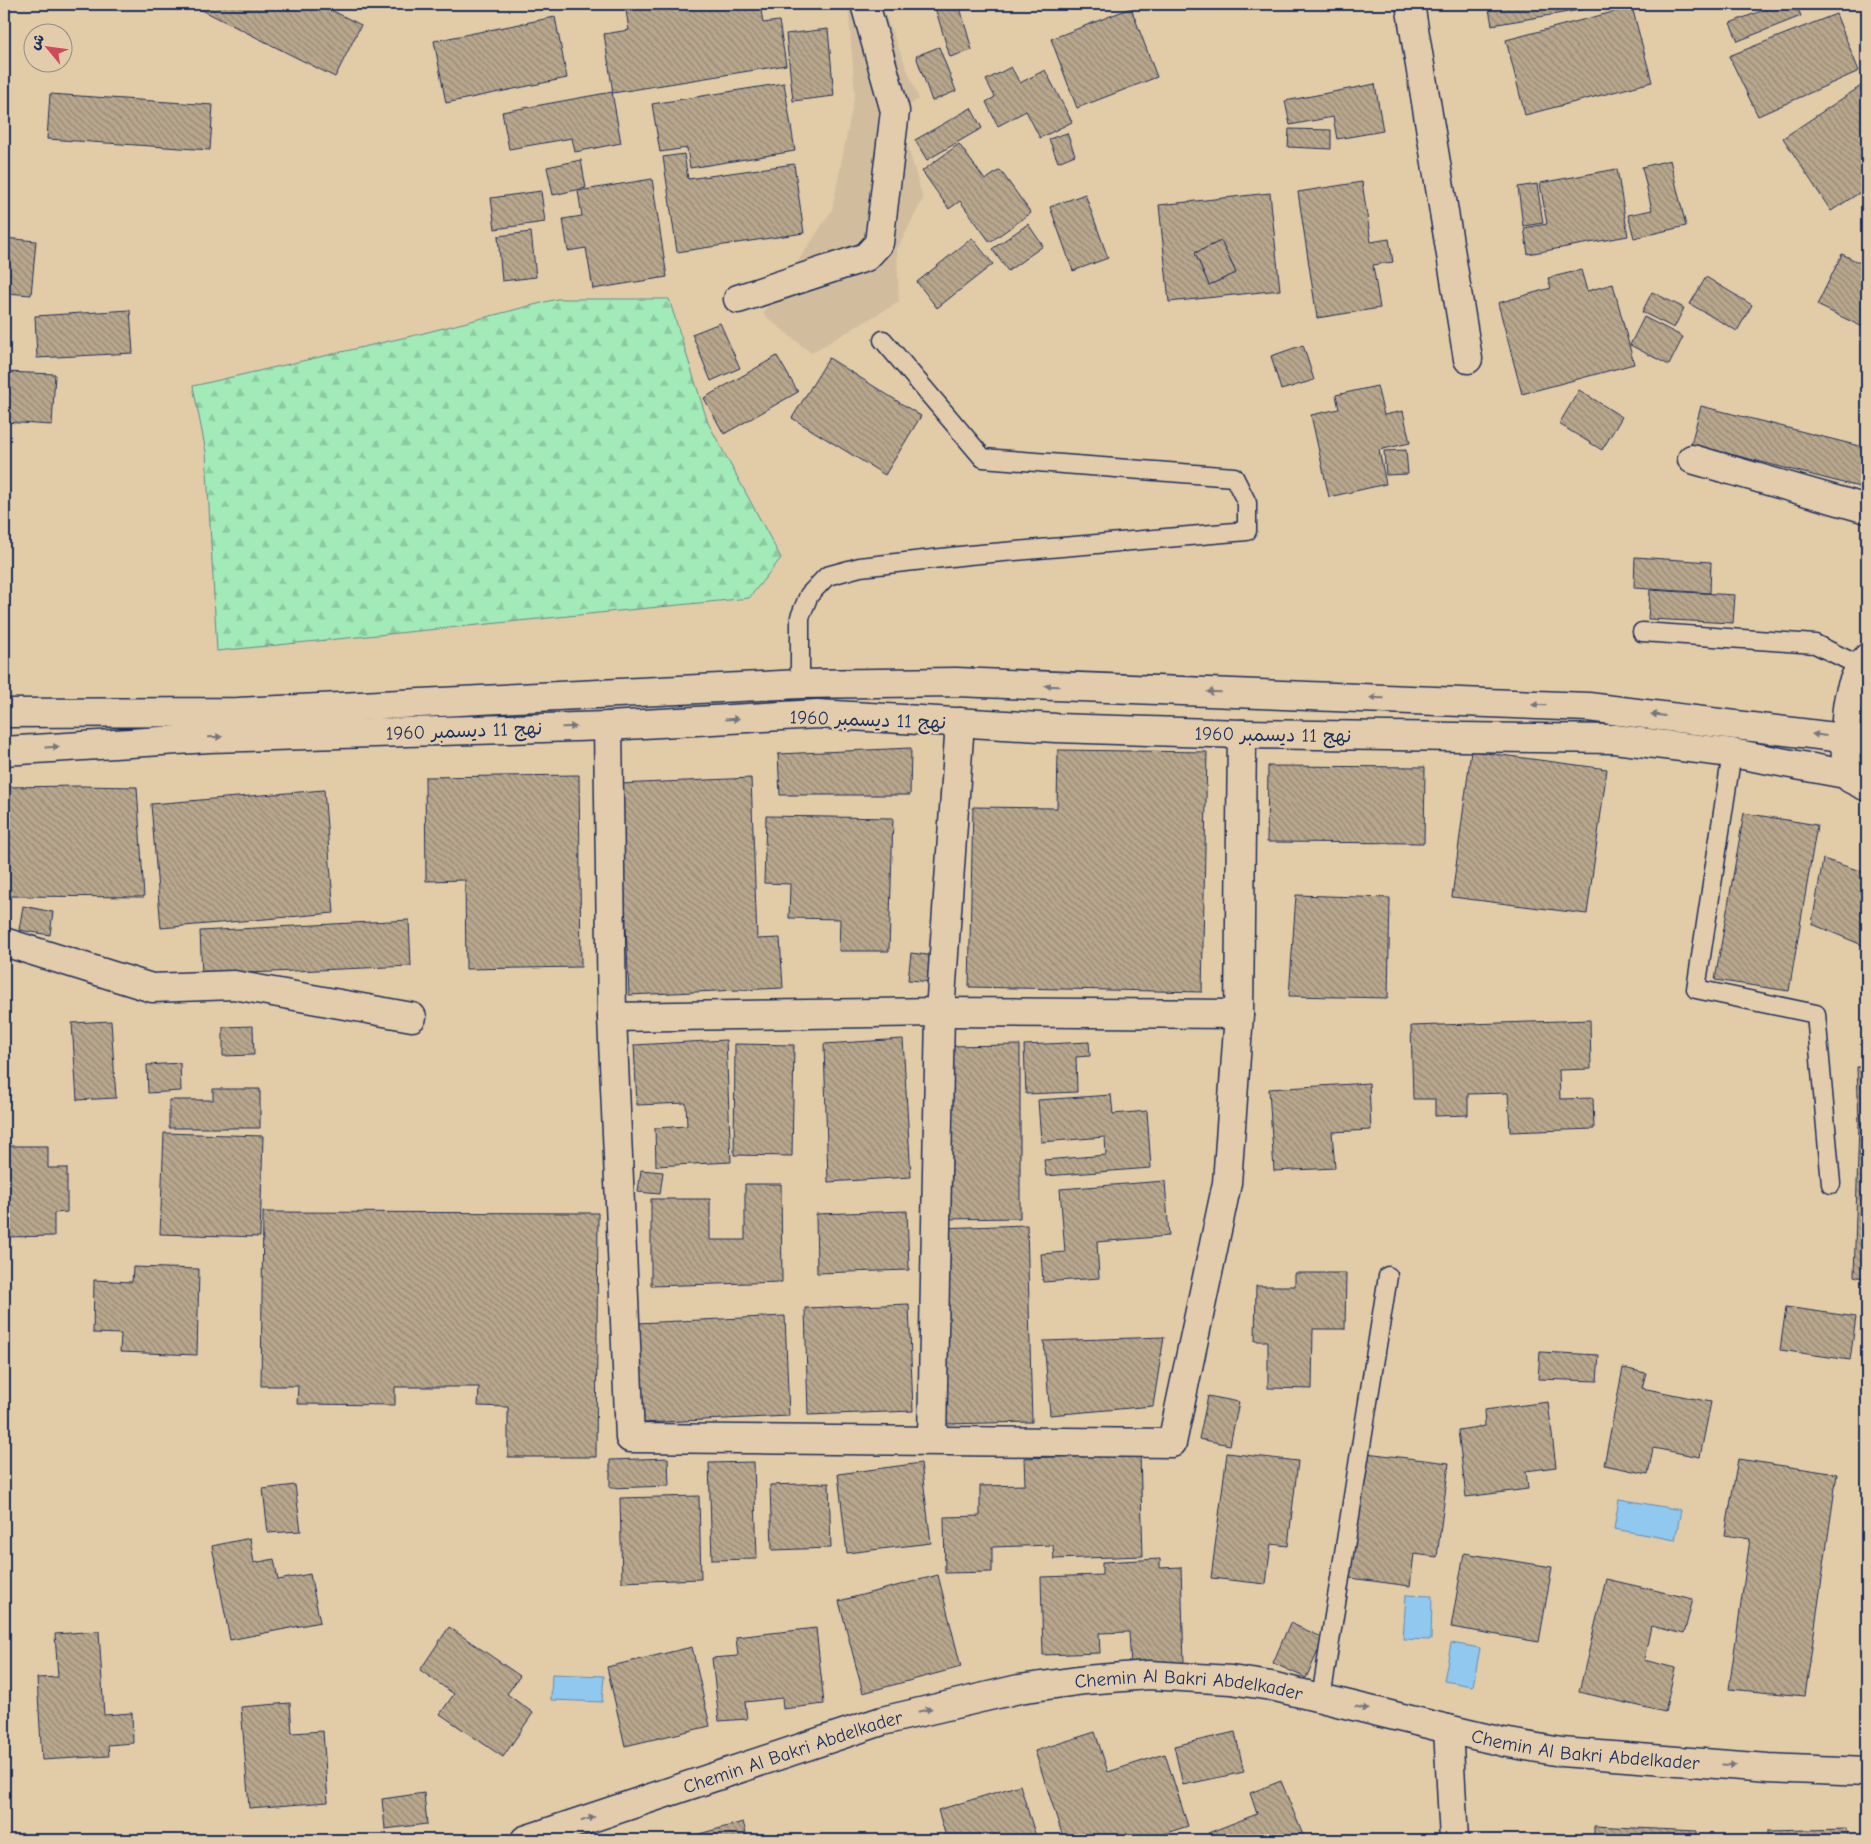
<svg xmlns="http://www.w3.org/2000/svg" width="1871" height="1844" font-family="'Comic Neue','Playpen Sans Arabic',sans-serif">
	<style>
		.built { fill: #d1bd9e }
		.forest { fill: url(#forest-firs); stroke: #5e8c8b }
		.water { fill: #90c8ef; stroke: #618bb5 }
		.building { fill: url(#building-back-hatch); stroke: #1b2f5e; fill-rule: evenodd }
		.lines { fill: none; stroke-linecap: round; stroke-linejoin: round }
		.lane-casing { stroke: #1b2f5e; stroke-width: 21 }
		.street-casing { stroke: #1b2f5e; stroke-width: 31 }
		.secondary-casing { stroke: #1b2f5e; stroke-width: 31 }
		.lane { stroke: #e2ccab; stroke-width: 18 }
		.street { stroke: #e2ccab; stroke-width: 28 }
		.secondary { stroke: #e2ccab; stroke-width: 28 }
		.oneway { fill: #757681 }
		.labels { text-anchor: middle; stroke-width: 4.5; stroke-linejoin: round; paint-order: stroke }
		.street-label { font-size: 19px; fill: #1b2f5e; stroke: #e2ccab }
	</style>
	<defs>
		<pattern id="forest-firs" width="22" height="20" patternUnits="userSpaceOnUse" patternTransform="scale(1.25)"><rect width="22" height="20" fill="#a2eab8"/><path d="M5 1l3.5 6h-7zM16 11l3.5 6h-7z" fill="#8bc9a1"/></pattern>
		<pattern id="building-back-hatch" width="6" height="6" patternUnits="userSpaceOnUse" patternTransform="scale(1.25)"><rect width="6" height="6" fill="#b8a78c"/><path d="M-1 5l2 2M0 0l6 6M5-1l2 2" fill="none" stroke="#958876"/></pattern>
	</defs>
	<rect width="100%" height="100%" fill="#e2cba7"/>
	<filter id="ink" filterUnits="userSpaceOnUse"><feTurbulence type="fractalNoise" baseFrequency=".02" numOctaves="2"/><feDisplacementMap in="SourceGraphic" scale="10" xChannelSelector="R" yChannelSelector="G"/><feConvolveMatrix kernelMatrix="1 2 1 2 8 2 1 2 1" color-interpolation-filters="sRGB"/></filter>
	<g filter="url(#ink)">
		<polygon class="built" points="848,4 881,4 919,99 898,112 923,199 897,250 899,302 811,353 763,314 832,210 855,93"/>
		<polygon class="forest" points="557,299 669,299 708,423 781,558 749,598 217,651 206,452 193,386 420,334"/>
		<g class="water">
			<polygon points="1619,1499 1681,1510 1675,1540 1614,1529"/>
			<polygon points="1406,1595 1432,1596 1431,1640 1403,1639"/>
			<polygon points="1451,1643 1480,1648 1473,1686 1444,1681"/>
			<polygon points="552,1674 604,1676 602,1702 551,1700"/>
		</g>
		<g class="building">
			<polygon points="190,4 319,4 361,25 335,77"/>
			<polygon points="625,4 760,4 763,23 779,21 786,65 613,93 604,34 629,30"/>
			<polygon points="934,4 959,4 972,50 950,57"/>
			<polygon points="1488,4 1585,4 1586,9 1492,25"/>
			<polygon points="1779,4 1796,4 1801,16 1738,41 1730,23"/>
			<polygon points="1632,7 1652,82 1525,115 1506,40"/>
			<polygon points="1131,8 1157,77 1077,108 1051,39"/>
			<polygon points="1836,14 1859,71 1758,116 1729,56"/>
			<polygon points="555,17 567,78 446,103 434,41"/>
			<polygon points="828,29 834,96 793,101 786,34"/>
			<polygon points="939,47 956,91 932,101 916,56"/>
			<polygon points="1011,67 1020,83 1045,70 1072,122 1040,138 1026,111 998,126 986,102 995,97 986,80"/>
			<polygon points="1867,82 1867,188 1831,211 1783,138"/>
			<polygon points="784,83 795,151 690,168 687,148 660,152 652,104"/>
			<polygon points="1375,84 1383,131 1337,139 1333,117 1290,125 1285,101"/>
			<polygon points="612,92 621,143 575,152 572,138 509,149 502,112"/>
			<polygon points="50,94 213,105 210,150 47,139"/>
			<polygon points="971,108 982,128 927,160 915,140"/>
			<polygon points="1289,129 1331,130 1331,149 1288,147"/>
			<polygon points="1067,133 1075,155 1058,162 1049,139"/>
			<polygon points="959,144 985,180 1000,170 1031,213 990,242 960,201 949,209 922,171"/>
			<polygon points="684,154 688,179 794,164 804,233 677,252 663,157"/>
			<polygon points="581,160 586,188 553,195 547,167"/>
			<polygon points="1670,160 1686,226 1634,238 1628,215 1652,210 1642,167"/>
			<polygon points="1617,169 1628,236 1528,254 1524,228 1547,224 1540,183"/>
			<polygon points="652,179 667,277 593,289 586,248 568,251 563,219 582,216 578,191"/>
			<polygon points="1362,182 1371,242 1389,239 1393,262 1373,265 1380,308 1317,318 1298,192"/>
			<polygon points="1537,184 1543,223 1523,226 1518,187"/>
			<polygon points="541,191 545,222 495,229 491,198"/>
			<path d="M 1270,193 L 1280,290 L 1169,302 L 1159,205 ZM 1221,241 L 1236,273 L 1209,285 L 1195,253 Z"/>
			<polygon points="1085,194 1108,258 1073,271 1050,207"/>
			<polygon points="1028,224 1043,246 1008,271 992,249"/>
			<polygon points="531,232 536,277 502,281 498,236"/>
			<polygon points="4,238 36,241 31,295 7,293 4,323"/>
			<polygon points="972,238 993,264 937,308 917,282"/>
			<polygon points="1221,241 1236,273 1209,285 1195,253"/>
			<polygon points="1867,253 1867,329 1817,305 1842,254 1862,264"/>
			<polygon points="1581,270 1587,291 1613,284 1634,364 1522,394 1498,303 1551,288 1548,278"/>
			<polygon points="1706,277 1752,305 1737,331 1690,304"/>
			<polygon points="1652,292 1684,308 1674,328 1642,312"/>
			<polygon points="130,310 133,353 37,358 35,316"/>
			<polygon points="1644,317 1683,337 1669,365 1630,345"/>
			<polygon points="720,323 740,368 711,381 692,334"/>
			<polygon points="1303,345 1314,380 1281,390 1271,356"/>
			<polygon points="777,356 798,392 724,434 704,398"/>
			<polygon points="829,358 921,416 885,475 792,418"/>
			<polygon points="4,372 55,374 52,425 4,422"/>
			<polygon points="1377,386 1384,415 1403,411 1410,443 1379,450 1386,484 1329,497 1311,415 1339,409 1336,395"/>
			<polygon points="1579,390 1622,417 1602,450 1559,424"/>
			<polygon points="1701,406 1867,448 1867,489 1691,444"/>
			<polygon points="1406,450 1408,474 1386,475 1384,451"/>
			<polygon points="1635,557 1711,562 1710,593 1634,588"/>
			<polygon points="1650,590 1735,595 1733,623 1648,619"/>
			<polygon points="911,748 910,795 780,795 778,754"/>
			<polygon points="1058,750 1207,752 1202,992 969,987 973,807 1057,808"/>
			<polygon points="1471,751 1607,769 1587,914 1452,897"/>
			<polygon points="1268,766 1425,767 1424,843 1267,842"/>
			<polygon points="579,775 581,967 466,969 465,880 426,881 425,777"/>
			<polygon points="751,778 757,939 780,938 783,988 629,995 620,784"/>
			<polygon points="80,786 137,787 144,897 4,896 4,787"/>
			<polygon points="324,790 334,913 161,928 151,804"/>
			<polygon points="1744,813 1817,825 1789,991 1715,980"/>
			<polygon points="766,816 893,818 889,951 839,951 840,919 789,918 790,884 764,883"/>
			<polygon points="1823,859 1867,873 1867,947 1812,924"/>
			<polygon points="1296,895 1390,898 1388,998 1289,996"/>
			<polygon points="23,906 53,912 50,935 19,930"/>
			<polygon points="409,920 411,966 202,975 200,931"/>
			<polygon points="911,953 936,956 933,982 908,980"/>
			<polygon points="1590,1020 1591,1069 1559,1070 1560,1099 1593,1098 1594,1129 1510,1132 1508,1093 1468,1094 1468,1115 1435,1116 1435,1099 1413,1099 1411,1026"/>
			<polygon points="111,1021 116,1098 77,1100 72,1023"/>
			<polygon points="253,1026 254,1055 223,1056 223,1027"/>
			<polygon points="903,1039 911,1177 828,1182 824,1044"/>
			<polygon points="726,1040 731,1162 656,1166 655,1128 687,1126 686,1103 637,1105 634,1045"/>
			<polygon points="1089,1042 1090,1056 1076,1057 1077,1092 1026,1094 1024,1045"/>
			<polygon points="735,1044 794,1045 792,1156 734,1155"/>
			<polygon points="1020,1045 1020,1218 943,1219 943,1046"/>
			<polygon points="180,1063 181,1091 148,1093 147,1065"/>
			<polygon points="1857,1067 1867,1067 1867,1123 1859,1124"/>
			<polygon points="1369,1083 1371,1130 1332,1132 1335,1168 1274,1171 1269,1089"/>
			<polygon points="213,1089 260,1089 260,1128 169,1128 169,1100 213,1100"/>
			<polygon points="1111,1095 1113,1114 1147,1111 1151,1168 1046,1176 1044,1160 1106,1155 1105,1137 1041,1142 1038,1100"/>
			<polygon points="1867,1123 1867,1279 1854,1276 1859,1124"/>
			<polygon points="164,1133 263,1136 260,1237 160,1234"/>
			<polygon points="4,1146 48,1146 48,1168 67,1168 67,1212 54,1213 54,1236 4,1237"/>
			<polygon points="641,1170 663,1172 660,1194 638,1192"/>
			<polygon points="1165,1181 1169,1236 1097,1242 1099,1278 1043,1282 1041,1254 1065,1252 1060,1189"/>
			<polygon points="745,1184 781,1184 782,1282 651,1286 651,1199 710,1199 710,1240 745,1240"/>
			<polygon points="907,1211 909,1270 817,1273 816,1214"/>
			<polygon points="263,1212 598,1213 596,1457 508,1457 508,1407 478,1406 479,1387 395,1387 395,1405 297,1404 298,1386 261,1386"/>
			<polygon points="1027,1225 1032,1422 944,1424 939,1228"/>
			<polygon points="133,1267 199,1269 197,1355 120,1352 121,1334 93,1333 94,1280 132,1282"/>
			<polygon points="1295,1273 1346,1273 1345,1329 1313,1329 1312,1389 1268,1388 1268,1341 1255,1341 1256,1286 1295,1286"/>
			<polygon points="909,1304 913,1411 808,1415 805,1308"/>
			<polygon points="1786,1307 1856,1317 1850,1360 1780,1350"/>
			<polygon points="785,1316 789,1416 641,1423 637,1323"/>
			<polygon points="1164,1337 1153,1406 1050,1415 1044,1341"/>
			<polygon points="1540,1352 1599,1355 1597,1381 1538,1379"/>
			<polygon points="1623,1368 1646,1373 1642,1388 1711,1402 1700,1457 1653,1448 1648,1474 1604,1465"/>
			<polygon points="1208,1396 1239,1402 1230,1445 1199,1439"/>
			<polygon points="1548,1402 1556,1467 1526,1471 1528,1489 1466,1497 1458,1430 1485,1426 1484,1410"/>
			<polygon points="1227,1453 1298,1461 1288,1546 1271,1544 1266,1584 1211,1578"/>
			<polygon points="1366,1453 1449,1463 1437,1557 1414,1554 1410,1586 1350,1578"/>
			<polygon points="1140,1454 1143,1556 1054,1559 1053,1545 992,1547 992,1572 945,1573 944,1517 980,1516 980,1486 1025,1485 1024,1458"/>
			<polygon points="668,1458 669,1486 610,1488 610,1460"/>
			<polygon points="1738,1459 1837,1474 1805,1696 1729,1689 1750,1539 1725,1535"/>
			<polygon points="754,1462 757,1559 712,1560 709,1463"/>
			<polygon points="921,1463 931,1543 847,1553 838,1474"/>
			<polygon points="829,1483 831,1548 772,1550 770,1485"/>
			<polygon points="295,1485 301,1531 268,1533 263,1489"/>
			<polygon points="699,1496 701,1579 622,1582 620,1498"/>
			<polygon points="250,1538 254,1563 274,1559 278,1580 310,1574 320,1622 230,1640 212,1546"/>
			<polygon points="1464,1553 1552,1567 1539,1642 1451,1627"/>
			<polygon points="1160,1559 1160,1568 1181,1567 1184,1664 1131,1667 1129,1632 1099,1633 1100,1653 1043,1655 1041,1577 1102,1575 1102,1562"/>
			<polygon points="938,1575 961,1667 863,1693 839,1601"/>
			<polygon points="1606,1579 1693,1599 1684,1634 1651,1626 1644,1660 1675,1668 1665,1712 1579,1692"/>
			<polygon points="1290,1623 1324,1638 1306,1678 1273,1663"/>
			<polygon points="449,1627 520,1676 507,1694 533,1713 503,1757 440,1714 454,1694 420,1670"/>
			<polygon points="816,1628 824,1704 783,1709 782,1698 745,1702 747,1719 719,1721 712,1658 738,1656 736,1637"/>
			<polygon points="99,1631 104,1715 132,1713 133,1743 108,1745 109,1756 42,1760 37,1678 58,1677 55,1634"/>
			<polygon points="692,1647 710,1726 625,1746 607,1667"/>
			<polygon points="290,1703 292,1733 323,1731 328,1802 249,1808 241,1707"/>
			<polygon points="1095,1732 1108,1772 1165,1754 1188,1826 1145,1840 1064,1840 1035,1751"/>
			<polygon points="1235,1732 1244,1772 1183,1785 1174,1746"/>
			<polygon points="1281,1781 1305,1840 1211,1840 1208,1833 1257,1814 1250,1793"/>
			<polygon points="1020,1785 1037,1840 947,1840 938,1810"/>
			<polygon points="424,1793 427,1824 385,1829 382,1799"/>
			<polygon points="743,1822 748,1840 677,1840"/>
			<polygon points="1594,1826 1696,1831 1696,1840 1594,1840"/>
			<polygon points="1846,1829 1847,1840 1768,1840 1768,1831"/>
		</g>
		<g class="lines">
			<g class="lane-casing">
				<g id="lane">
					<polyline points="1642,632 1815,644 1860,666 1867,667"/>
					<polyline points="800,684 800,617 809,595 827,576 860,567 969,555 1247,531 1247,503 1234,477 983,458 883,340"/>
					<polyline points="1732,753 1696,989 1816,1014 1831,1184"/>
					<polyline points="1321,1698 1388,1276"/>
				</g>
			</g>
			<g class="street-casing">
				<g id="street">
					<polyline points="1410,4 1468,359"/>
					<polyline points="738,299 866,257 879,243 895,111 865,4"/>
					<polyline points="1692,459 1867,509"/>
					<polyline points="608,726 612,1017 630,1438 1172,1443 1227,1183 1239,1014 1242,734"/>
					<path d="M 1865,786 L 1851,779 L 1846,774 C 1846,734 1840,691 1867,658"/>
					<polyline points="4,942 152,988 234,985 412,1017"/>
					<polyline points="612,1017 940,1012 1239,1014"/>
					<polyline points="932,1440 940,1012 960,722"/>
					<polyline points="1448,1729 1454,1840"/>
					<path id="s1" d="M 525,1840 L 882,1721 L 1019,1689 L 1085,1680 L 1149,1675 L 1231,1680 L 1271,1686 L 1448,1729 L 1503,1742 L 1561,1752 L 1768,1768 L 1867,1772"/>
				</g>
			</g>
			<g class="secondary-casing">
				<g id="secondary">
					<polyline points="4,713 238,712 800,684 956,682 1588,707 1867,741"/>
					<polyline points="4,751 209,738 608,726 817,714 1056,728 1242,734 1614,739 1732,753 1867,778"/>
				</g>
			</g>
			<use href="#lane" class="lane"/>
			<use href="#street" class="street"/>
			<use href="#secondary" class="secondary"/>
		</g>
		<defs><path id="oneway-solid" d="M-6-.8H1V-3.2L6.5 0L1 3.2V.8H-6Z" transform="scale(1.25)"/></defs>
		<g class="oneway">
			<use href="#oneway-solid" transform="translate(1052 686) rotate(-178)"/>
			<use href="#oneway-solid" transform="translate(1214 692) rotate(-178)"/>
			<use href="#oneway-solid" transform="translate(1377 698) rotate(-178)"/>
			<use href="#oneway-solid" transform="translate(1539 705) rotate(-178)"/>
			<use href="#oneway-solid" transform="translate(1658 715) rotate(-173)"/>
			<use href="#oneway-solid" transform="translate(732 719) rotate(-3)"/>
			<use href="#oneway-solid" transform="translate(569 727) rotate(-2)"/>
			<use href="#oneway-solid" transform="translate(1819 735) rotate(-173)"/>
			<use href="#oneway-solid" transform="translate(215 737) rotate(-2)"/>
			<use href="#oneway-solid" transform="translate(52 747) rotate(-4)"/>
			<use href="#oneway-solid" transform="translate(1362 1708) rotate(13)"/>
			<use href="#oneway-solid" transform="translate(925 1710) rotate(-14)"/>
			<use href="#oneway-solid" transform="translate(1729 1765) rotate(4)"/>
			<use href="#oneway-solid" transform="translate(588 1819) rotate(-18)"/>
		</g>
	</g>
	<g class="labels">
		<g class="street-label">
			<text transform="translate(868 719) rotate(2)" y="7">نهج 11 ديسمبر 1960</text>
			<text transform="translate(464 730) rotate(-2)" y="7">نهج 11 ديسمبر 1960</text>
			<text transform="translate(1273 734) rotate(1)" y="7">نهج 11 ديسمبر 1960</text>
			<text dy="7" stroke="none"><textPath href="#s1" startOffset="688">Chemin Al Bakri Abdelkader</textPath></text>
			<text dy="7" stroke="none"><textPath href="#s1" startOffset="1092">Chemin Al Bakri Abdelkader</textPath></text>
			<text dy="7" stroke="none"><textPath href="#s1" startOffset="282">Chemin Al Bakri Abdelkader</textPath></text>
		</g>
	</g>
	<rect width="1871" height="1844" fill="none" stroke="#e2ccab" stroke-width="20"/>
	<rect x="10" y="10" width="1851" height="1824" fill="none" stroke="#1b2f5e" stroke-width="2" filter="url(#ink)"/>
	<g transform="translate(48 48) rotate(299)"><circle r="24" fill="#e2ccab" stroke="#928d8c"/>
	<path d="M0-4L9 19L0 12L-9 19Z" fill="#d1495b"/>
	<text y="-8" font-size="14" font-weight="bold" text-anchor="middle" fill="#1b2f5e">ش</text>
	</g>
</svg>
